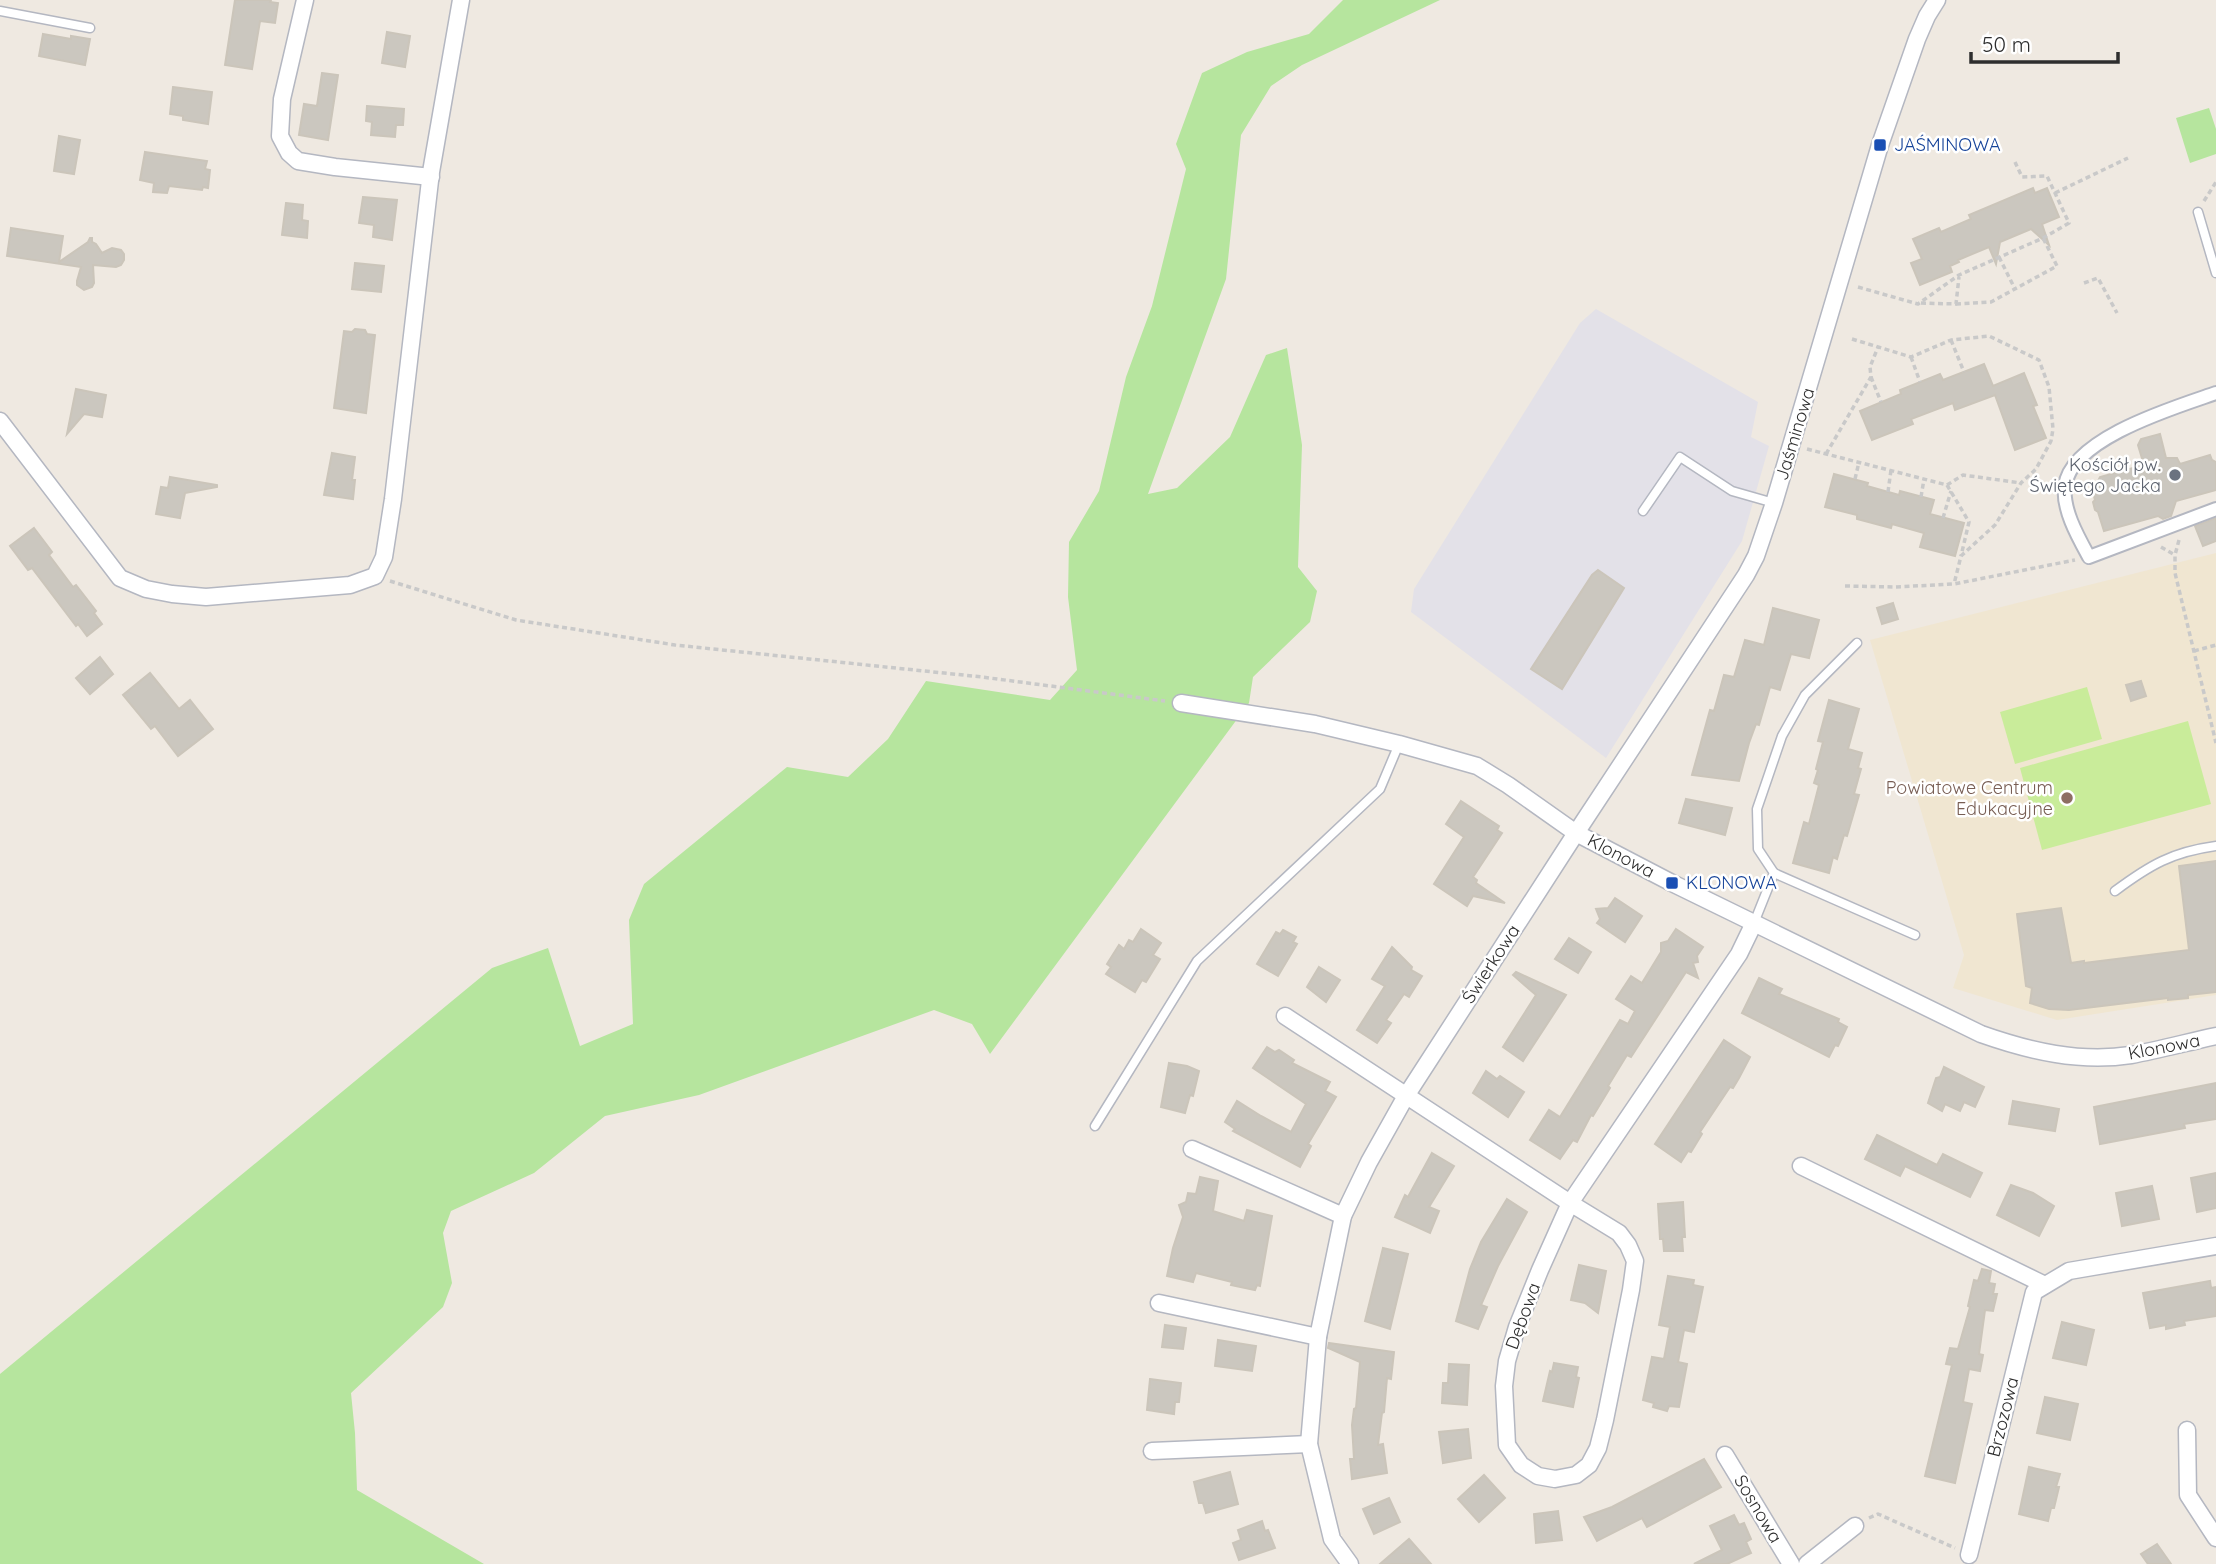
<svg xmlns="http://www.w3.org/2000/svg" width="2216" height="1564" font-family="Quicksand,sans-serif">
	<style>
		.industrial { fill: #e3e1e8 }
		.education { fill: #f0e6d1 }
		.green { fill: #b6e59e }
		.pitch { fill: #c9ec9a }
		.building { fill: #cbc7bf; stroke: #cbc5ba; stroke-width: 2 }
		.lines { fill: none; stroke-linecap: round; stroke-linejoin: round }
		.service-casing { stroke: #b4b7c1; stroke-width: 11 }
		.pedestrian-casing { stroke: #b4b7c1; stroke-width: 16 }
		.minor-casing { stroke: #b4b7c1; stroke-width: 19 }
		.path { stroke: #c9c9c9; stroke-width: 3.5; stroke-dasharray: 5 3.5; stroke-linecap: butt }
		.service { stroke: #fff; stroke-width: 8 }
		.pedestrian { stroke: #fff; stroke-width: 12 }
		.minor { stroke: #fff; stroke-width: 16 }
		.transit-dot { fill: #1a4fb4; stroke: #fff; stroke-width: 2.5 }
		.worship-dot { fill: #6b7280; stroke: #fff; stroke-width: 2.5 }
		.education-dot { fill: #8d6e63; stroke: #fff; stroke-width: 2.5 }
		.labels { text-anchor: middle; stroke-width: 5; stroke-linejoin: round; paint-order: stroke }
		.transit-label { font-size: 18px; fill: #164399; stroke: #fff; text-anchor: start }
		.street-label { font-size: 18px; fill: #2e2e2e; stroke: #fff }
		.worship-label { font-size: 18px; fill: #5b616d; stroke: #fff; text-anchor: end }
		.education-label { font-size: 18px; fill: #785e54; stroke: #fff; text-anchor: end }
	</style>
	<rect width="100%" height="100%" fill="#efe9e1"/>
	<polygon class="industrial" points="1596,309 1758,402 1751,437 1769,446 1742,541 1606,758 1411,612 1414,589 1580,323"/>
	<polygon class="education" points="2216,553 2216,995 2057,1020 1953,988 1964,955 1870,640"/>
	<g class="green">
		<polygon points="1343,0 1440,0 1302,65 1271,86 1241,135 1226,279 1148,494 1177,488 1230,437 1266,355 1287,348 1302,445 1298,567 1317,591 1310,622 1253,677 1249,703 990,1054 972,1024 934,1010 699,1095 605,1116 534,1173 451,1211 443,1233 452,1283 443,1307 351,1393 355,1433 357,1490 484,1564 0,1564 0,1374 492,968 548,948 580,1046 633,1024 629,920 644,884 787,767 848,777 888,739 926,681 1050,700 1077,670 1068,597 1069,542 1099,491 1126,377 1152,306 1186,169 1176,144 1202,73 1247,52 1309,34"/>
		<polygon points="2209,108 2216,129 2216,154 2190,163 2176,118"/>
	</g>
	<g class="pitch">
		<polygon points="2087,687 2102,739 2015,764 2000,712"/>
		<polygon points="2188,721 2211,804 2042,850 2020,768"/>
	</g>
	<g class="building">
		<polygon points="235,0 271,0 270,2 278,3 275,23 260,21 252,69 225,65"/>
		<polygon points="387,32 410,36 405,67 382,63"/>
		<polygon points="43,34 71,39 71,36 90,39 85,65 39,56"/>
		<polygon points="322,73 338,75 328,140 299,135 304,104 317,106"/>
		<polygon points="173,87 212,92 208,124 183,120 183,116 170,114"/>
		<polygon points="367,106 404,109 403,125 396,125 395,137 371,135 372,122 366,121"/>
		<polygon points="59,136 80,140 74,174 54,171"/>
		<polygon points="145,152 207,161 205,169 210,170 208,188 203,187 202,190 169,186 167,193 153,192 154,183 140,180"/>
		<polygon points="2033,188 2035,193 2047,188 2059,217 2042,224 2049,245 2031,229 2000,242 1996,264 1989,247 1958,260 1959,262 1950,266 1952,272 1920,285 1911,263 1922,259 1913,239 1939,228 1941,232 1971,219 1969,215"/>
		<polygon points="363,197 397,200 392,240 373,237 374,225 359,223"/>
		<polygon points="286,203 303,205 302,220 308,221 307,238 282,235"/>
		<polygon points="11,228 63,236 59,262 88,242 90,238 92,238 92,242 96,244 102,253 112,248 121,250 124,254 124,260 121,265 116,267 93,265 94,283 92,287 84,290 77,285 77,281 81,267 7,256"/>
		<polygon points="355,263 384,266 381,292 352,289"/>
		<polygon points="355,329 365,330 367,334 375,335 366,413 334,408 344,331 352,332"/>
		<polygon points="1984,364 1993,386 2024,373 2037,405 2033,406 2046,438 2015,450 1995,395 1955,410 1953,403 1911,419 1913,424 1872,440 1860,411 1901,394 1900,390 1940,374 1943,380"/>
		<polygon points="76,389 106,395 102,417 84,414 67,434"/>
		<polygon points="2160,434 2166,458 2177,458 2180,464 2210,455 2212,460 2216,462 2216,490 2176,501 2171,516 2163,519 2158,516 2104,531 2098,512 2095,510 2093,502 2095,500 2091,484 2097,483 2100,477 2144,465 2138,445 2141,439"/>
		<polygon points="332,453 355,457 352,480 355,480 353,499 324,495"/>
		<polygon points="1834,474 1868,483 1867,486 1899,495 1900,491 1934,500 1930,514 1964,523 1955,556 1920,547 1924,533 1892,524 1891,528 1857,519 1857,515 1825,507"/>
		<polygon points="170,477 217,485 217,487 185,493 180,518 156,514 161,487 168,488"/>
		<polygon points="2216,518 2216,541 2203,546 2195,526"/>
		<polygon points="34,528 52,552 49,555 73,587 76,585 96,611 94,613 102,624 87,636 78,624 76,626 32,568 28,570 10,546"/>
		<polygon points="1598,570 1624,588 1562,689 1531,669 1592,575"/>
		<polygon points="1893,603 1898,619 1882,624 1877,608"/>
		<polygon points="1773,608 1819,620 1809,658 1791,654 1780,690 1770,687 1759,725 1756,724 1749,743 1739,781 1692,775 1710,710 1714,711 1724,675 1734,677 1745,640 1764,645"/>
		<polygon points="100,657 113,674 90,694 76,678"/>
		<polygon points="150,673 179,709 190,700 213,729 178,756 155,726 151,729 123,695"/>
		<polygon points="2141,681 2146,696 2131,701 2126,685"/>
		<polygon points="1829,700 1859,709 1848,749 1862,753 1858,768 1861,769 1854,794 1859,795 1847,836 1844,835 1837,859 1833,857 1829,873 1793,863 1804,822 1809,824 1819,785 1814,783 1818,770 1816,769 1823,742 1818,741"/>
		<polygon points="1686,799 1732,808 1725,835 1679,823"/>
		<polygon points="1461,801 1499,826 1497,830 1502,833 1473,877 1477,880 1476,883 1505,903 1473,896 1467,906 1434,884 1464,837 1446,824"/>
		<polygon points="2216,861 2216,992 2188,995 2188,998 2168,1000 2168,998 2069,1010 2049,1009 2030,1003 2032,988 2026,986 2017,914 2061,908 2071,963 2084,961 2084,963 2189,950 2179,866"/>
		<polygon points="1615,898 1642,916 1625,942 1597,923 1600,919 1596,909 1608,908"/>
		<polygon points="1141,929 1161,943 1153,955 1160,959 1146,982 1142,980 1135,992 1106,974 1111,967 1107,964 1119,945 1124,949 1129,940 1133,942"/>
		<polygon points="1676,929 1703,947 1697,956 1698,962 1693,963 1698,978 1686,972 1631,1057 1627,1055 1608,1086 1610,1088 1593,1116 1591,1115 1577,1142 1573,1140 1560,1159 1530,1140 1549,1110 1560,1117 1620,1020 1628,1024 1635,1011 1616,999 1631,976 1642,983 1661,952 1661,943 1668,941"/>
		<polygon points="1283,930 1296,937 1293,942 1297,944 1278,976 1257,964 1276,932 1280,934"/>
		<polygon points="1569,938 1591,952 1578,973 1555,959"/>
		<polygon points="1392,947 1412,967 1411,970 1422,976 1409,997 1404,994 1386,1020 1391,1023 1377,1043 1357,1030 1385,986 1372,979"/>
		<polygon points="1319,967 1340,980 1326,1002 1307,987"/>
		<polygon points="1516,972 1566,995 1523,1061 1503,1047 1536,995 1513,975"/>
		<polygon points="1759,978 1782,989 1779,994 1839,1019 1838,1022 1847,1027 1838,1046 1835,1045 1829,1057 1742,1013"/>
		<polygon points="1724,1040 1750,1057 1739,1078 1733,1088 1730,1087 1700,1132 1702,1134 1691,1152 1688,1151 1681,1162 1655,1144"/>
		<polygon points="1267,1047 1275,1052 1279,1050 1294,1060 1292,1063 1330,1082 1325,1091 1336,1097 1308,1144 1311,1146 1300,1167 1233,1131 1235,1129 1225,1122 1237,1101 1261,1116 1291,1132 1306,1104 1253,1068"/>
		<polygon points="1169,1063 1187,1066 1199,1071 1193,1096 1190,1095 1185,1113 1161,1107"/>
		<polygon points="1944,1067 1984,1087 1975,1107 1964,1102 1960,1111 1945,1104 1942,1111 1928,1103 1936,1078 1940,1077"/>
		<polygon points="1486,1071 1497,1079 1500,1076 1524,1092 1508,1117 1473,1093"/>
		<polygon points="2216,1083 2216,1119 2184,1124 2185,1128 2100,1144 2094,1107"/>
		<polygon points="2013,1101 2059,1109 2055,1131 2009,1124"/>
		<polygon points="1877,1135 1937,1165 1943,1154 1982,1173 1970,1197 1905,1166 1900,1176 1865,1159"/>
		<polygon points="1432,1153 1454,1166 1429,1207 1439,1211 1430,1233 1395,1217 1405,1195 1408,1197"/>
		<polygon points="2216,1173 2216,1208 2197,1212 2191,1178"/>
		<polygon points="1200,1177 1218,1181 1213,1211 1244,1221 1247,1210 1272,1216 1260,1286 1257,1285 1255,1290 1231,1285 1232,1282 1196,1273 1193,1282 1167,1276 1173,1248 1183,1217 1179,1205 1186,1202 1188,1193 1196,1194"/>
		<polygon points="2011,1185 2033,1193 2054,1206 2039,1236 1997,1215"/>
		<polygon points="2152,1186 2159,1219 2122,1226 2116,1193"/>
		<polygon points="1507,1199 1527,1212 1498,1266 1481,1305 1487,1307 1478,1329 1456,1321 1470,1269 1481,1242"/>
		<polygon points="1683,1202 1685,1237 1682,1237 1683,1251 1664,1251 1663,1239 1660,1239 1658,1204"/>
		<polygon points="1383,1248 1408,1254 1390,1329 1365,1321"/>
		<polygon points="1579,1265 1606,1271 1598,1313 1585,1303 1571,1300"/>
		<polygon points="1982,1269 1991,1271 1989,1283 1995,1284 1993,1294 1997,1294 1993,1311 1985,1310 1979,1354 1983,1355 1980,1371 1969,1369 1963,1402 1972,1404 1955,1483 1925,1476 1952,1365 1946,1364 1950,1348 1958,1349 1970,1307 1968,1306 1974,1280 1978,1281"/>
		<polygon points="1668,1276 1694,1280 1693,1285 1703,1287 1694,1332 1684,1330 1678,1362 1687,1364 1679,1407 1669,1406 1667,1411 1653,1407 1654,1403 1643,1400 1652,1357 1664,1359 1670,1327 1659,1325"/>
		<polygon points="2210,1281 2211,1288 2216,1287 2216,1316 2184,1321 2185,1325 2166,1329 2166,1325 2150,1328 2143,1293"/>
		<polygon points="2062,1322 2094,1330 2086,1365 2053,1358"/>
		<polygon points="1165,1325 1186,1328 1183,1349 1162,1347"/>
		<polygon points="1218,1340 1256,1346 1252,1371 1215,1366"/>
		<polygon points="1329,1343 1394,1352 1391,1379 1387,1378 1384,1412 1382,1413 1378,1445 1383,1444 1387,1473 1352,1479 1350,1459 1354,1459 1352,1425 1354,1409 1356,1408 1360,1362 1328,1348"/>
		<polygon points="1554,1363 1578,1367 1576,1377 1579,1378 1573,1407 1543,1401 1550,1371 1552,1372"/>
		<polygon points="1449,1364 1469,1365 1467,1405 1442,1403 1443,1383 1448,1383"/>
		<polygon points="1150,1379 1181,1383 1179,1402 1175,1402 1174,1414 1147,1410"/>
		<polygon points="2045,1397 2078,1404 2070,1440 2037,1433"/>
		<polygon points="1468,1429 1471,1458 1443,1463 1439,1432"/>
		<polygon points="1704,1459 1721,1487 1647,1527 1642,1518 1597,1541 1584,1517 1612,1507"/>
		<polygon points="2029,1467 2060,1474 2056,1487 2059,1487 2054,1508 2051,1508 2048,1521 2019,1514"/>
		<polygon points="1230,1472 1238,1504 1206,1513 1203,1503 1199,1503 1194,1482"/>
		<polygon points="1484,1475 1505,1498 1479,1522 1458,1499"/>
		<polygon points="1389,1498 1400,1522 1374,1534 1363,1509"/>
		<polygon points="1558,1511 1562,1540 1536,1543 1534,1514"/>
		<polygon points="1734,1515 1739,1525 1744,1523 1751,1539 1746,1542 1751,1553 1727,1564 1694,1564 1722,1550 1710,1526"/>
		<polygon points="1262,1521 1265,1531 1268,1530 1275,1548 1239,1560 1233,1543 1241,1540 1238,1530"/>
		<polygon points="1409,1539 1431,1564 1380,1564"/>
		<polygon points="2157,1544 2171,1564 2148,1564 2141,1554"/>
	</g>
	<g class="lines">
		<g class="service-casing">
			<g id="service">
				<polyline points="0,11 90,28"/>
				<polyline points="2198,212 2216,273"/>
				<polyline points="1643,511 1680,457 1732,491 1774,503"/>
				<polyline points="1774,873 1758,849 1757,809 1782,736 1805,695 1857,643"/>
				<path d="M 2115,891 C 2150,865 2172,852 2216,846"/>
				<polyline points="1754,923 1774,873 1915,935"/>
				<polyline points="1095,1126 1197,961 1380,789 1399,744"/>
			</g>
		</g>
		<g class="pedestrian-casing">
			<path id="pedestrian" d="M 2216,393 C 2176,407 2071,438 2065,486 C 2062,509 2078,537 2089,557 L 2216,509"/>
		</g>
		<g class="minor-casing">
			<g id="minor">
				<polyline points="305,0 282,99 280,136 289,153 298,161 335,167 431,177"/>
				<polyline points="0,421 120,578 146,589 172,594 206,597 350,585 375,576 384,557 393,499 431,172 461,0"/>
				<path d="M 1181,703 L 1315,724 L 1399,744 L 1477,766 L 1508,785 L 1576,833 L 1672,883 L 1981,1034 C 2029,1051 2080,1063 2131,1055 C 2159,1050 2188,1042 2216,1036"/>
				<polyline points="1285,1016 1570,1203 1619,1233 1628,1245 1635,1261 1631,1290 1605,1420 1598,1448 1589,1465 1576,1475 1555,1479 1538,1476 1521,1465 1507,1445 1504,1386 1507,1361 1517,1327 1540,1270 1570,1203 1739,954 1754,923"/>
				<polyline points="1192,1149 1343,1216"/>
				<polyline points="1801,1166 2045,1285"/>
				<polyline points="1159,1303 1318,1337"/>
				<polyline points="2187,1430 2188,1495 2216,1538"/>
				<polyline points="1152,1451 1309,1444"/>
				<polyline points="1725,1455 1791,1564"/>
				<polyline points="1969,1555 2034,1292 2069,1271 2216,1246"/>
				<polyline points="1350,1564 1332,1539 1309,1444 1318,1337 1343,1216 1369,1162 1406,1096 1576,833 1746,575 1756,556 1774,503 1880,145 1917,39 1927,16 1937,0"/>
				<polyline points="1807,1564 1855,1526"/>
			</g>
		</g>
		<g class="path">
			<polyline points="2055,193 2128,158"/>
			<polyline points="2204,201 2216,182"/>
			<polyline points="1999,257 2015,289"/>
			<polyline points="2084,283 2098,278 2117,313"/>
			<polyline points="1858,287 1918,304 1959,275 2043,238 2069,223 2047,176 2022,177 2015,162"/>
			<polyline points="1921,303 1956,304 1959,277"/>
			<polyline points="1956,304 1991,302 2057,266 2043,238"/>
			<polyline points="1852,339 1911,357 1951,340 1989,336 2039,360 2049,387 2053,429 2051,441 2036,469 2021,483 1995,525 1961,556 1954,584"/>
			<polyline points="1951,340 1964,372"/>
			<polyline points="1911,357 1920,382"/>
			<polyline points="1871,377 1881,402"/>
			<polyline points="1807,449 1947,485 1963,475 2021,483"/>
			<polyline points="1826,454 1871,377 1870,367 1878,347"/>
			<polyline points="1855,479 1859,462"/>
			<polyline points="1947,485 1969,522 1961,556"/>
			<polyline points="1888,492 1891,470"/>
			<polyline points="1921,497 1924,479"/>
			<polyline points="1943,518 1951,491"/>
			<polyline points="2179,540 2175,555 2175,573 2216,743"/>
			<polyline points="2161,547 2175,555"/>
			<polyline points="390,581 516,620 675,645 982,677 1165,701"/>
			<polyline points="1845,586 1895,587 1954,584 2075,560"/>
			<polyline points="2194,651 2216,645"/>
			<polyline points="1869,1518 1878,1514 1955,1548"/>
		</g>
		<use href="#service" class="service"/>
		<use href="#pedestrian" class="pedestrian"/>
		<use href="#minor" class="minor"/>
	</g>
	<g class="transit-dot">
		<rect x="1873" y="138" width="14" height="14" rx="3.5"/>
		<rect x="1665" y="876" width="14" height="14" rx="3.5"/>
	</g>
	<circle class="worship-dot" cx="2175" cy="475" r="7"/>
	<circle class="education-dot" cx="2067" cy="798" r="7"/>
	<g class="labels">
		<g class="transit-label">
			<text x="1894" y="151">JAŚMINOWA</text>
			<text x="1686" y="889">KLONOWA</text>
		</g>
		<g class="street-label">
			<text transform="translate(1795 434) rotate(-73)" y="6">Jaśminowa</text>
			<text transform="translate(1621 856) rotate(28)" y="6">Klonowa</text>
			<text transform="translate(1491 964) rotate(-57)" y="6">Świerkowa</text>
			<text transform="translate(2164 1047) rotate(-11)" y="6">Klonowa</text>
			<text transform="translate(1523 1316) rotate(-70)" y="6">Dębowa</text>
			<text transform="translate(2003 1417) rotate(-76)" y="6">Brzozowa</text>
			<text transform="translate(1758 1509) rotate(59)" y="6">Sosnowa</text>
		</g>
		<g class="worship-label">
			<text x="2161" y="471">Kościół pw.<tspan x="2161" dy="21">Świętego Jacka</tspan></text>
		</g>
		<g class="education-label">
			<text x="2053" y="794">Powiatowe Centrum<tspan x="2053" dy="21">Edukacyjne</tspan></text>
		</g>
	</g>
	<path d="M1971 52v10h147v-10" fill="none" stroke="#2e2e2e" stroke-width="3.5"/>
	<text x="1982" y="52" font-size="21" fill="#2e2e2e" stroke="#ffffff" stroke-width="5" paint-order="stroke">50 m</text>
</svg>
